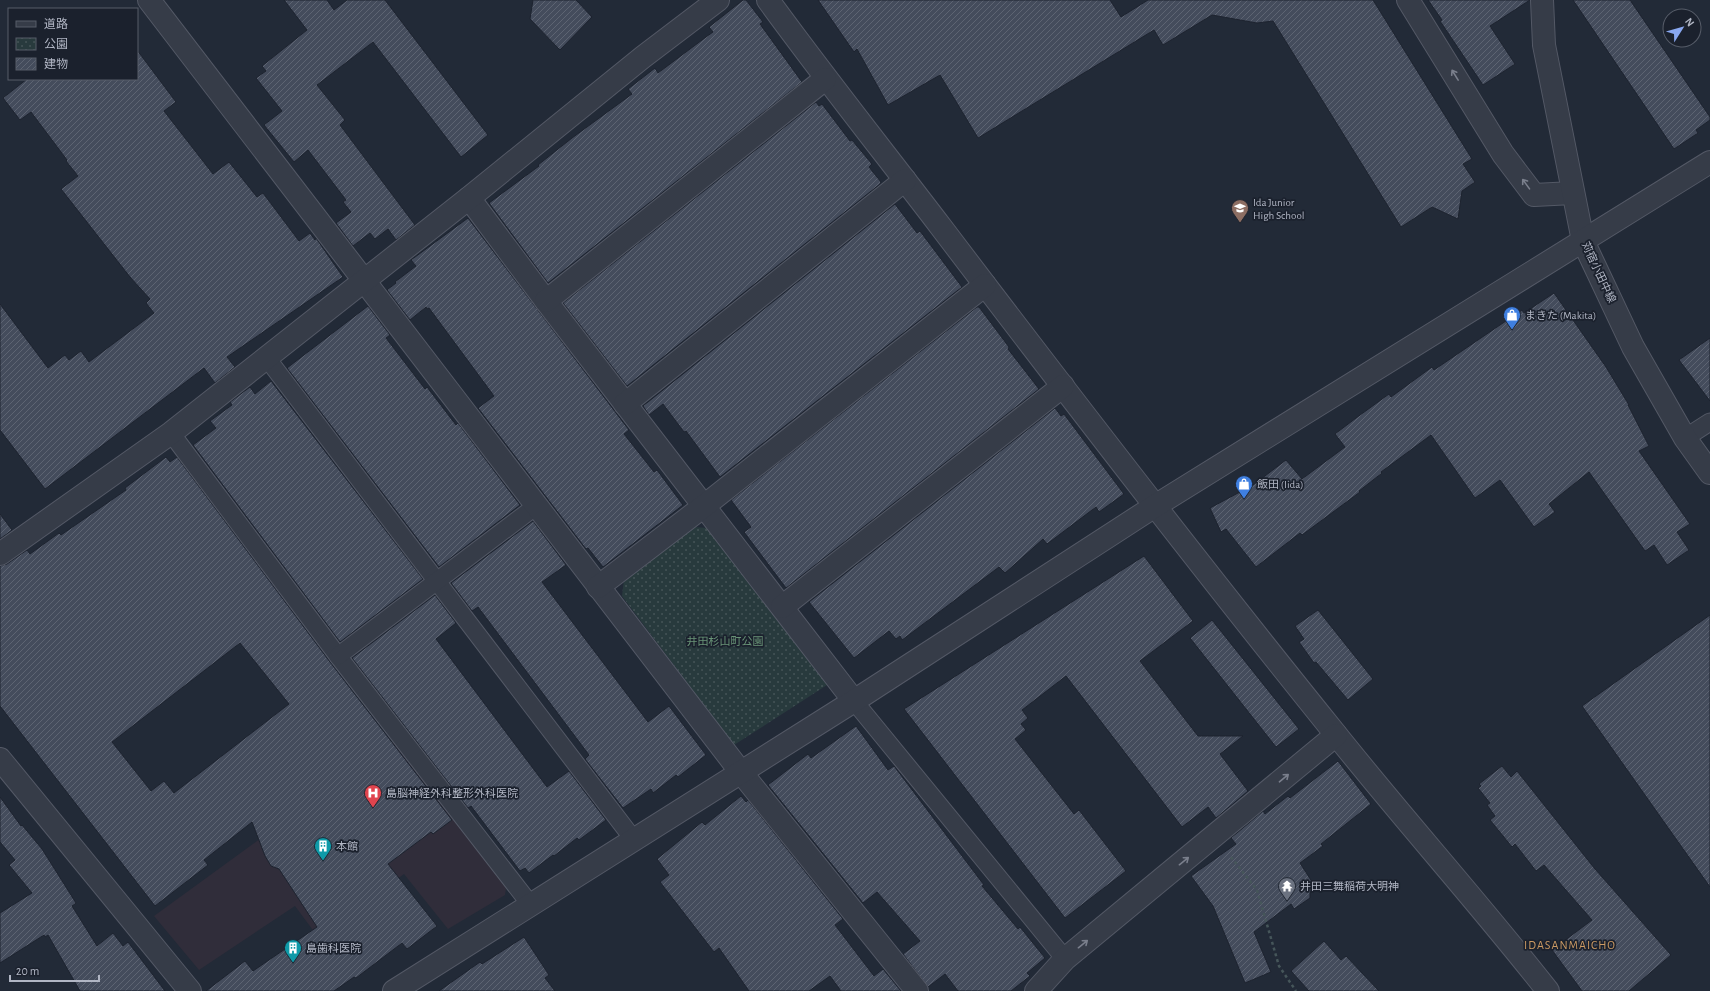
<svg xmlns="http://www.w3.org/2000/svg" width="1710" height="991" font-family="'Alegreya Sans','Noto Sans JP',sans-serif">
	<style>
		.medical { fill: #302d3a }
		.park { fill: url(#park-dots) }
		.building { fill: url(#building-hatch); stroke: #1d232f; fill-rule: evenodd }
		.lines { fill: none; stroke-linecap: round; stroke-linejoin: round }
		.service-casing { stroke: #545966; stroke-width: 19 }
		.minor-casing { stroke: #545966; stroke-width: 24 }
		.tertiary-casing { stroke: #545966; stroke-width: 24 }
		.path { stroke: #46565a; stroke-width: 2.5; stroke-dasharray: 3 3; stroke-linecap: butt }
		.service { stroke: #363c48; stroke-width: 17 }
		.minor { stroke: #363c48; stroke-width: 22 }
		.tertiary { stroke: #363c48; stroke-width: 22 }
		.oneway { stroke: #7a7f8c }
		.labels { text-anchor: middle; stroke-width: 3.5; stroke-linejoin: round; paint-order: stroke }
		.poi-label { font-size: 11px; fill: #b1b6c4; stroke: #1b212d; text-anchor: start }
		.street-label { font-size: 11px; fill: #b1b6c4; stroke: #1b212d }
		.park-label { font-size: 11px; fill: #699477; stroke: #1b212d }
		.neighbourhood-label { font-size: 12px; letter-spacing: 1px; fill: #cc9a63; stroke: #1b212d }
	</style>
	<defs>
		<pattern id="park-dots" width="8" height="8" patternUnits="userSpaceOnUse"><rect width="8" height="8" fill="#283a3d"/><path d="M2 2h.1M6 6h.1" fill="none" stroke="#455457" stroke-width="1.8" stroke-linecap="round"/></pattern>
		<pattern id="building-hatch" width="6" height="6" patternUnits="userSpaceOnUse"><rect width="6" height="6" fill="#444c5c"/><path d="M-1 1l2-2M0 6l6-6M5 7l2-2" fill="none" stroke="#5d6472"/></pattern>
	</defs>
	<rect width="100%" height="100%" fill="#222a37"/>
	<polygon class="medical" points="393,742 506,888 505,895 448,929 404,874 318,937 295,906 199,970 154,916"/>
	<polygon class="park" points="692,527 709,528 827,685 734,745 622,596 624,580"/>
	<g class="building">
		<polygon points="284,0 327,0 334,10 347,0 385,0 488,135 461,157 373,42 317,85 345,120 340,125 415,225 396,240 388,229 375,239 370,233 353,246 336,223 351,212 343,202 346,200 308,150 294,162 264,125 282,111 256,78 266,71 262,66 307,30"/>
		<polygon points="533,0 576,0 592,17 560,50 530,19"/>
		<polygon points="743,0 746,0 763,22 760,24 802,82 548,283 489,203 539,166 538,165 572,138 632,94 628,89 655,68 658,73 706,37 713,32 709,27"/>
		<polygon points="818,0 1110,0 1121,17 1148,0 1373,0 1472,159 1463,164 1475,182 1462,191 1458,219 1432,207 1401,227 1273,21 1257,23 1212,15 1163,45 1154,30 978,138 940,75 888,105 857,49 854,52"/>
		<polygon points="1428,0 1530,0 1490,26 1515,64 1483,85 1440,21 1442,20"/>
		<polygon points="1573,0 1630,0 1710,117 1710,120 1696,130 1698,133 1674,149"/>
		<polygon points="137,50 176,102 164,111 213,174 229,162 257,197 263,193 299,241 310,233 315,240 316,238 343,277 227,357 235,367 215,383 204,368 45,489 0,430 0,304 48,368 65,355 69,360 81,351 89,362 154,313 146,303 150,299 130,277 61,189 78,176 66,161 67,160 31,112 20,120 3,98 27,79 137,79"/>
		<polygon points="816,102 819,106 822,104 850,141 852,140 872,164 869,167 881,182 880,184 627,386 563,303"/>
		<polygon points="895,204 917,233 920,231 962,287 720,477 686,431 684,432 663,404 649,415 643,406"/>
		<polygon points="468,218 629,430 624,434 654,472 657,470 683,505 603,567 588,548 586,549 478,408 494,396 429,308 427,309 426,307 410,320 387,290 396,283 395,282 416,266 411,260"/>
		<polygon points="1554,293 1606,367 1629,405 1628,405 1649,446 1639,451 1690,524 1677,532 1689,550 1667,565 1654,545 1645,551 1589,472 1549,504 1555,512 1534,527 1500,480 1475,498 1431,435 1381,472 1382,473 1359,491 1360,492 1302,535 1300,533 1256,567 1226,529 1221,532 1210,508 1253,485 1286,460 1302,479 1345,447 1335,434 1356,418 1389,394 1391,397 1432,367 1434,370 1522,310 1524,313"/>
		<polygon points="368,306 390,335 386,338 425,389 427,387 456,425 458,423 520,505 439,567 287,368"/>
		<polygon points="977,307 979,307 1009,347 1008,349 1039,389 786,588 744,532 751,527 731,500"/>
		<polygon points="1710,338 1710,401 1679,360"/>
		<polygon points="271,381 423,579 340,642 193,445 216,428 210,421 232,405 230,402 250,387 255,394"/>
		<polygon points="1055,408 1061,416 1064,414 1124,494 1099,512 1096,507 1047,544 1043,539 1005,573 999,567 902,640 900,636 896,639 889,631 854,658 809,602"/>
		<path d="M 166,457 L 170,462 L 177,457 L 330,662 L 452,820 L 433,834 L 431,832 L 388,864 L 437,926 L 407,949 L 402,943 L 356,978 L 354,977 L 334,991 L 206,991 L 245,961 L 253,971 L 317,927 L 279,869 L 271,866 L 265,856 L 252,822 L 204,860 L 208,865 L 155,906 L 0,706 L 0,566 L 7,564 L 27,550 L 30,554 L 59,533 L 61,535 L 126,490 L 125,488 ZM 240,643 L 289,704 L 174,793 L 164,781 L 151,791 L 112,742 Z"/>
		<polygon points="0,514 12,530 0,539"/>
		<polygon points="533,521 566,565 542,582 648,722 669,706 706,755 678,777 676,775 653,793 651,789 623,808 585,759 589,755 478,607 472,611 451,583"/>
		<polygon points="1144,556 1193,621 1140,661 1198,736 1243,736 1220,754 1248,791 1216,818 1208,807 1182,827 1066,676 1022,710 1028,718 1021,724 1026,730 1015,739 1074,814 1079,810 1126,871 1065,918 904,709"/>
		<polygon points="435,595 456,623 436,639 547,787 569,771 606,820 579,840 577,838 554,856 553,855 529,873 525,868 520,871 471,806 468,808 352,658"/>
		<polygon points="1318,610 1373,679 1348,700 1316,662 1314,663 1299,642 1304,639 1295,626"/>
		<polygon points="1710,615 1710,887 1582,706"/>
		<polygon points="1212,620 1299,729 1276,747 1190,638"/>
		<polygon points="856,726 888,770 894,766 984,885 982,886 1018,929 1020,927 1045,958 1027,973 1030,976 1011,991 958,991 945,974 928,987 903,954 920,941 877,892 863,903 768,785 808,754 811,758"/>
		<polygon points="1338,761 1371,804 1321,844 1323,846 1300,863 1316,888 1310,892 1310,898 1294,909 1291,904 1254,932 1271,972 1245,983 1213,906 1191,876 1236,844 1231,838 1263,811 1265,814 1288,796 1290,798"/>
		<polygon points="1502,766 1511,777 1517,771 1595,869 1671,955 1629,991 1582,991 1552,950 1592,920 1544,865 1536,871 1515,844 1512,847 1490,820 1495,816 1487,805 1490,803 1478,788 1481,786 1479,784"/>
		<polygon points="741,796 746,802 748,800 843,919 835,925 874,976 883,969 901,991 841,991 830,976 809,991 749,991 719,948 714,952 660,882 669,875 657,859 702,822 705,825"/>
		<polygon points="0,797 21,826 22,825 42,849 76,903 72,906 97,946 113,933 123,946 128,942 165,991 80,991 48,935 45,937 44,935 0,963 0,913 32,893 9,865 15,860 0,842"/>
		<polygon points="524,937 549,975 545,978 555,991 439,991 480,962 482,964"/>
		<polygon points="1324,941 1341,960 1346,956 1379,991 1309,991 1291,971"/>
	</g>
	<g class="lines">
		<g class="service-casing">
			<g id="service">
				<polyline points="266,357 634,840"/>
				<polyline points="171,433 338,656 530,904"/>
				<polyline points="1685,438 1710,422"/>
				<polyline points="338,656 536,506"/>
				<polyline points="854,701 1065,959"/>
			</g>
		</g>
		<g class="minor-casing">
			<g id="minor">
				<polyline points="149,0 740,771 917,991"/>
				<path d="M 768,0 C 824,77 883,151 941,227 C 1070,397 1200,566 1334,732 C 1404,820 1479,903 1548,991"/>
				<polyline points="1408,0 1503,154 1534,195 1573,193"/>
				<polyline points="469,198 546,301 854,701"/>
				<polyline points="546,301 825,79"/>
				<polyline points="625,404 905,180"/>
				<polyline points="0,554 171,433 469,198 643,57 718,0"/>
				<polyline points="598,587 704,506 985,285"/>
				<polyline points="782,607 1063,386"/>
				<polyline points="0,759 190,991"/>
				<polyline points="1036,991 1065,959 1336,735"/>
			</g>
		</g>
		<g class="tertiary-casing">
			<g id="tertiary">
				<polyline points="1542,0 1544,45 1583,241 1633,347 1685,438 1710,473"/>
				<polyline points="394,991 854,701 1155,506 1710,162"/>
			</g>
		</g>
		<polyline class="path" points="1231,857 1257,890 1279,966 1296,991"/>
		<use href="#service" class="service"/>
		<use href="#minor" class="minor"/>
		<use href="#tertiary" class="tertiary"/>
	</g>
	<defs><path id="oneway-shaft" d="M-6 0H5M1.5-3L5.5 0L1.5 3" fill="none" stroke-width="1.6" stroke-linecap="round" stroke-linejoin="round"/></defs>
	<g class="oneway">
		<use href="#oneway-shaft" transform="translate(1455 75) rotate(-122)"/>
		<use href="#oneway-shaft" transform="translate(1526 184) rotate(-126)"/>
		<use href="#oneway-shaft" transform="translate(1284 778) rotate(-40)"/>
		<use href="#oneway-shaft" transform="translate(1184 861) rotate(-39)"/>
		<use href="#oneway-shaft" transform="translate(1083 944) rotate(-39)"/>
	</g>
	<defs>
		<g id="school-pin" transform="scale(0.9)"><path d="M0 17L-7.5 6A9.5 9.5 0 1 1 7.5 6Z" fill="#8d6e63" stroke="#1b212d"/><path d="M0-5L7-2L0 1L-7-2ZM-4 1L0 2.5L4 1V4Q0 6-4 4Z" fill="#fff"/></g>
		<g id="shop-pin" transform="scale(0.9)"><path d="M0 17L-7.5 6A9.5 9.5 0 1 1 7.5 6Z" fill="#3f7fe0" stroke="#1b212d"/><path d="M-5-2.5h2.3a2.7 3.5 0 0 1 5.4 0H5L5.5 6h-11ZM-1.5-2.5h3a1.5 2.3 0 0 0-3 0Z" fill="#fff"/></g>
		<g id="hospital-pin" transform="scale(0.9)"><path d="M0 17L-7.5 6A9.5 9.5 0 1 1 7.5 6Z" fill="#e0444e" stroke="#1b212d"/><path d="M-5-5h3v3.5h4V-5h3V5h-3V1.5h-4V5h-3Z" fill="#fff"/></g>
		<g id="building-pin" transform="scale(0.9)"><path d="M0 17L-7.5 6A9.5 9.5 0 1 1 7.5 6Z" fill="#0f9aa8" stroke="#1b212d"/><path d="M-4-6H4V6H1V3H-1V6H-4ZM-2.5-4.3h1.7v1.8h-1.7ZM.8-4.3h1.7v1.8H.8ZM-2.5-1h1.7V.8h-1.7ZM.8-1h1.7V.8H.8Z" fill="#fff"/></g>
		<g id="temple-pin" transform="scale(0.9)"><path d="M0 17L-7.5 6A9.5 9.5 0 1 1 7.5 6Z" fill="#6b7280" stroke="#1b212d"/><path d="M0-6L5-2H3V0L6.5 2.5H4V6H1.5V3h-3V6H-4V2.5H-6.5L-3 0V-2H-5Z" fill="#fff"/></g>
	</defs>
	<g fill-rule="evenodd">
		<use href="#school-pin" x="1240" y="208"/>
		<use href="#shop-pin" x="1512" y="315"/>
		<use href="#shop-pin" x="1244" y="484"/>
		<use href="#hospital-pin" x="373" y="793"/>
		<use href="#building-pin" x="323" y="846"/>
		<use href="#temple-pin" x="1287" y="886"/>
		<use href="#building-pin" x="293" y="948"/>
	</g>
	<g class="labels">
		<g class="poi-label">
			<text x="1253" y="206">Ida Junior<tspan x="1253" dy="13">High School</tspan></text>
			<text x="1525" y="319">まきた (Makita)</text>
			<text x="1257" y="488">飯田 (Iida)</text>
			<text x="386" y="797">島脳神経外科整形外科医院</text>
			<text x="336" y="850">本館</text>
			<text x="1300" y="890">井田三舞稲荷大明神</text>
			<text x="306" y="952">島歯科医院</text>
		</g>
		<g class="street-label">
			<text transform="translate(1599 272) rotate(65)" y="4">苅宿小田中線</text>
		</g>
		<g class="park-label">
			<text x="725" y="645">井田杉山町公園</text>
		</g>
		<g class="neighbourhood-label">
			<text x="1570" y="949">IDASANMAICHO</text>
		</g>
	</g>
	<rect x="8" y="8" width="130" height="72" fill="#1b212d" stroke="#575d69"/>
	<rect x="16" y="21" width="20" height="6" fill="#363c48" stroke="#575d69"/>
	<text x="44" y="28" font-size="12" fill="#b1b6c4">道路</text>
	<rect x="16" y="38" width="20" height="12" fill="url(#park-dots)" stroke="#575d69"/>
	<text x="44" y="48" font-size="12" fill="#b1b6c4">公園</text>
	<rect x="16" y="58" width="20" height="12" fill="url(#building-hatch)" stroke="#575d69"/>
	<text x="44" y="68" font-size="12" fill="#b1b6c4">建物</text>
	<g transform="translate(1682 28) rotate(53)"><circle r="19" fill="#1b212d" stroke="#575d69"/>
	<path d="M0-3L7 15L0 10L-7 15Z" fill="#89a8f1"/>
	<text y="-6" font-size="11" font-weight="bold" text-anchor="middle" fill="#b1b6c4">N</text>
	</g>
	<path d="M10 975v6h89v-6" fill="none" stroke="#b1b6c4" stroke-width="2"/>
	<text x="16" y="975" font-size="12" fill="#b1b6c4" stroke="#1b212d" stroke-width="3" paint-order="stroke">20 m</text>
</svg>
